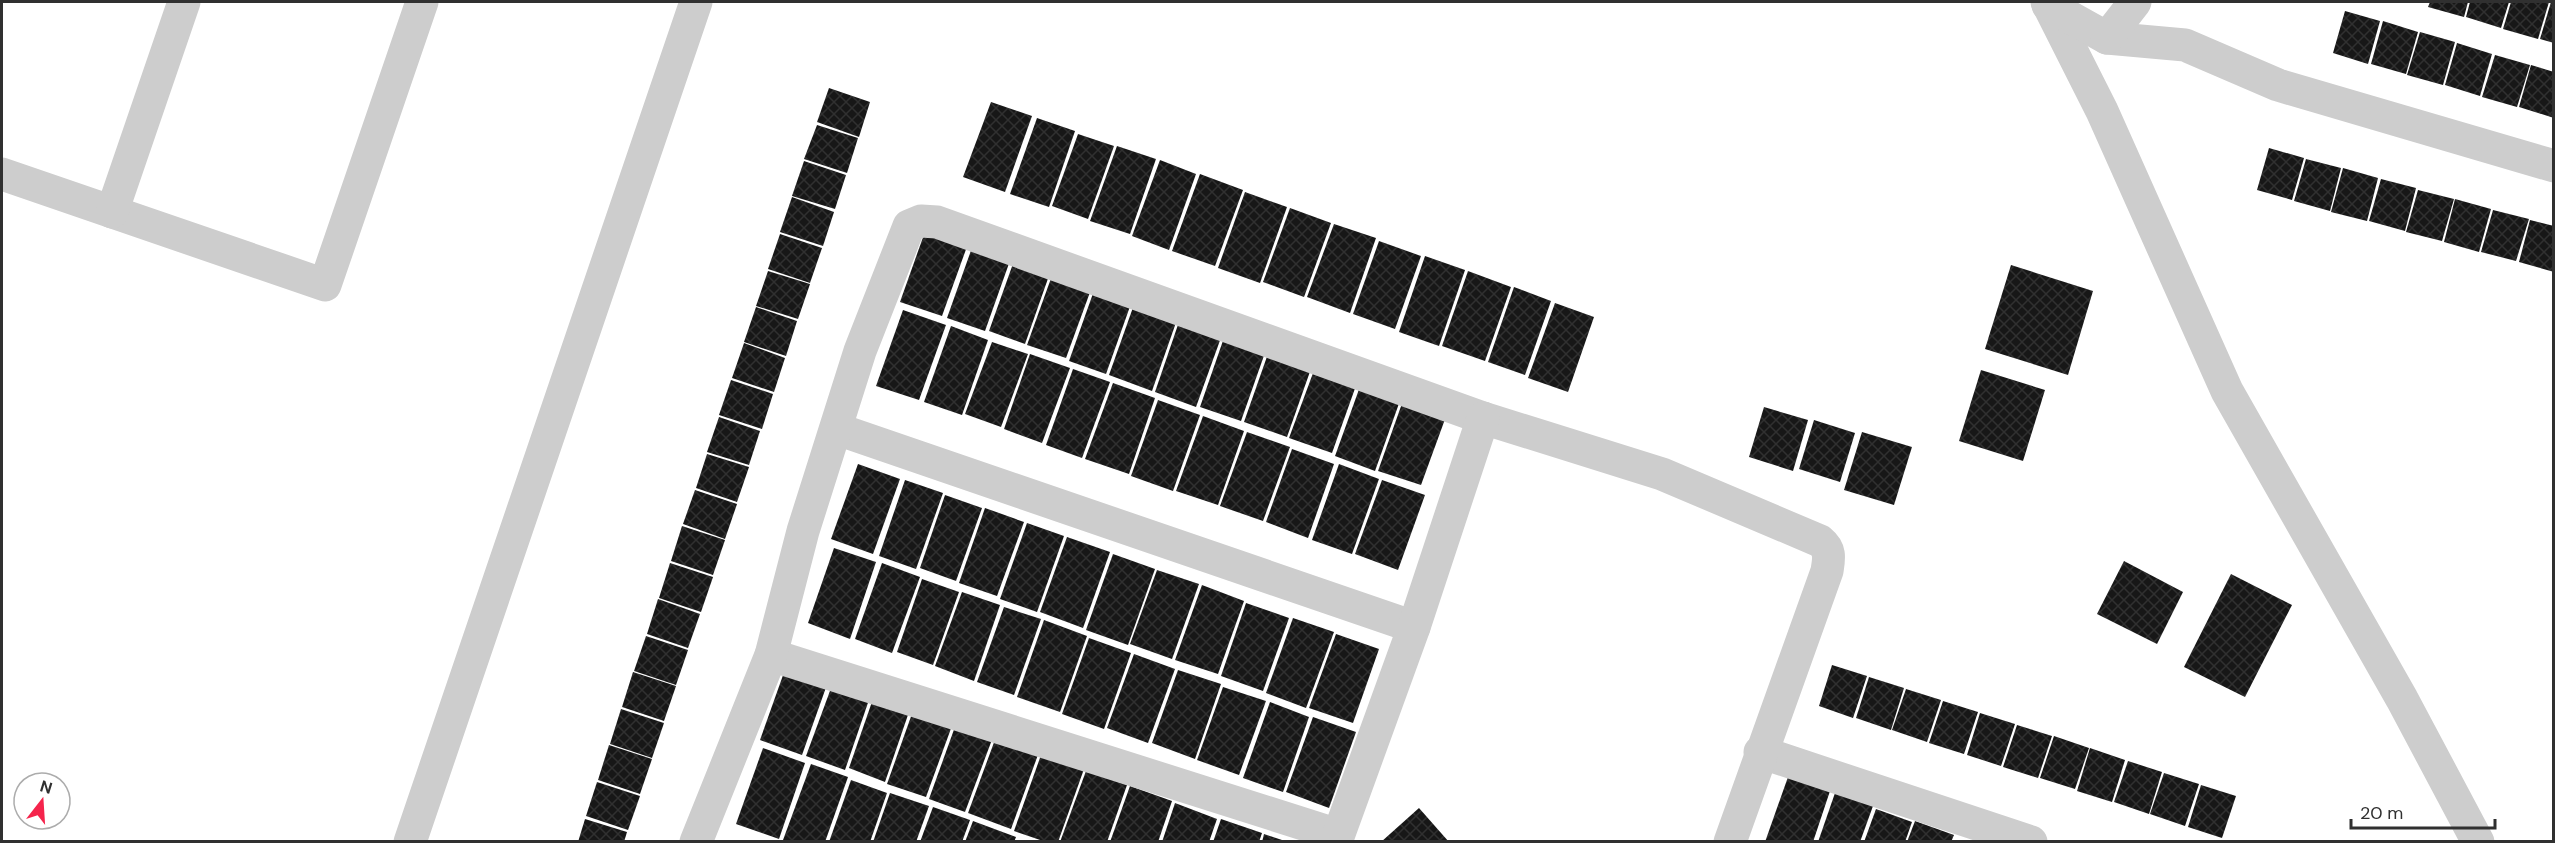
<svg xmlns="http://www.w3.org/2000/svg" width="2555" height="843" font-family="'DM Sans',sans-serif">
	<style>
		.building { fill: url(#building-cross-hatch) }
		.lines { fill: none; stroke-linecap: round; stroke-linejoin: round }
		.minor { stroke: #cdcdcd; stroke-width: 33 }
	</style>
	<defs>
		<pattern id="building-cross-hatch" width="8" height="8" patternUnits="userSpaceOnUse" patternTransform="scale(1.5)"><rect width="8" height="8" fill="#171717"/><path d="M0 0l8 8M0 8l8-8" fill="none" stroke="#303030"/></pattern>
	</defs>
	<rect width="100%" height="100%" fill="#fff"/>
	<g class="building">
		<polygon points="2430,2 2468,2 2464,17 2428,7"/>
		<polygon points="2470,2 2509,2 2501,28 2466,17"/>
		<polygon points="2511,2 2549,2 2538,39 2503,29"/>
		<polygon points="2551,2 2554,2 2554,43 2540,39"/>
		<polygon points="2345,11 2380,21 2368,64 2333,53"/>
		<polygon points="2383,21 2418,32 2406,74 2371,64"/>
		<polygon points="2420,32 2455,42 2443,85 2407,75"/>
		<polygon points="2457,43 2492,54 2480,96 2445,85"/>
		<polygon points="2495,55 2530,65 2517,107 2482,97"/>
		<polygon points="2531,65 2554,72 2554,118 2519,107"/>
		<polygon points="829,88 870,102 859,137 817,122"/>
		<polygon points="991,102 1032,116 1005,192 963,177"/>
		<polygon points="1037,118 1075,131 1049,207 1010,194"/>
		<polygon points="817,125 858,138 847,173 804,159"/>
		<polygon points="1078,134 1114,146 1088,219 1052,206"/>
		<polygon points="1117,146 1156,159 1130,234 1090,221"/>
		<polygon points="2269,148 2304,158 2292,200 2257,190"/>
		<polygon points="2306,159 2341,168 2330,211 2294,201"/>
		<polygon points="1160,160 1196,174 1169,250 1132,236"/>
		<polygon points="804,161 846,175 835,209 792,196"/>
		<polygon points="2343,168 2378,178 2367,221 2331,212"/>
		<polygon points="1200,174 1243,190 1215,266 1172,251"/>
		<polygon points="2381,179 2416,188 2405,231 2369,221"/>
		<polygon points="2418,190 2454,199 2442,241 2406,232"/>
		<polygon points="1245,192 1287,207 1260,283 1218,268"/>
		<polygon points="792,197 834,212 823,246 780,232"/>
		<polygon points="2455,199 2491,209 2479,252 2444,242"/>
		<polygon points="1290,208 1331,223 1304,297 1263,282"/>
		<polygon points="2493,210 2529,219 2516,261 2481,252"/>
		<polygon points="2530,220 2554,226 2554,272 2519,262"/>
		<polygon points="1334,224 1376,238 1350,313 1307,297"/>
		<polygon points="927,226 969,241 942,316 900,302"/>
		<polygon points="780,234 822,248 810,283 768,269"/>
		<polygon points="1379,241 1421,256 1395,329 1353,314"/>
		<polygon points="974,242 1012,255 985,331 947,318"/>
		<polygon points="1425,256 1465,270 1439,346 1399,332"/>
		<polygon points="1015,258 1051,270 1025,344 989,331"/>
		<polygon points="2011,265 2093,291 2068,375 1985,349"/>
		<polygon points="1054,270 1093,284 1066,358 1027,345"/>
		<polygon points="768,271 810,284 798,319 756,306"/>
		<polygon points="1468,271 1511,287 1485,361 1442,346"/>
		<polygon points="1096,285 1133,298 1106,374 1069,361"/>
		<polygon points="1514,287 1551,301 1525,375 1488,362"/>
		<polygon points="1136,299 1179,314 1152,391 1109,375"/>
		<polygon points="1555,303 1594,317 1568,392 1528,378"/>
		<polygon points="756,307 797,321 786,356 744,342"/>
		<polygon points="903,310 946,325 919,400 876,386"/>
		<polygon points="1181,316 1223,332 1196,407 1155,392"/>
		<polygon points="951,326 988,340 962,415 924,402"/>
		<polygon points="1226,332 1267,347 1241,421 1200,407"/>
		<polygon points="992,342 1028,354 1001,427 965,414"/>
		<polygon points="744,343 785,358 774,392 732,378"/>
		<polygon points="1270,348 1313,363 1287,437 1244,422"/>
		<polygon points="1030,354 1070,368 1042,443 1004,429"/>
		<polygon points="1316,365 1358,380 1332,453 1289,438"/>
		<polygon points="1073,369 1110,382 1082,458 1046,445"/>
		<polygon points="1981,370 2045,390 2023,461 1959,441"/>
		<polygon points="731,380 773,394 762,429 719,415"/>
		<polygon points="1362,381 1402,395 1375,471 1335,456"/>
		<polygon points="1113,383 1155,398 1129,474 1085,459"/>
		<polygon points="1405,395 1448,411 1421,485 1378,471"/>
		<polygon points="1158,400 1200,415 1173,491 1131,476"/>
		<polygon points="1764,407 1808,420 1793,471 1749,457"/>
		<polygon points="1203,416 1244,431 1218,505 1176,491"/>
		<polygon points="719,417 760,431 749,465 707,452"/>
		<polygon points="1814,420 1855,433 1840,482 1799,469"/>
		<polygon points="1247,432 1290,447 1263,521 1220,506"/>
		<polygon points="1862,432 1912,447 1894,505 1844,490"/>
		<polygon points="1292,449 1334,464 1308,538 1266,522"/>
		<polygon points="707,454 749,467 737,502 696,488"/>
		<polygon points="858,464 900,479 873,554 831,539"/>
		<polygon points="1339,464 1379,479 1352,554 1312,540"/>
		<polygon points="905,480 943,493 916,569 879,556"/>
		<polygon points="1382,480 1425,495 1398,570 1355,554"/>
		<polygon points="695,490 737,504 725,539 683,524"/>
		<polygon points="945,495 982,508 956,581 920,568"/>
		<polygon points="985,508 1024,522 997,596 959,583"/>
		<polygon points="1027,523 1064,536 1037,612 1000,599"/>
		<polygon points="682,526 725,540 713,575 671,561"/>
		<polygon points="1067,537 1110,552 1083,628 1040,612"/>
		<polygon points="834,548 876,562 850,639 808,623"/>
		<polygon points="1113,554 1155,569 1128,645 1086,630"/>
		<polygon points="2124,561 2183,592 2157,644 2097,614"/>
		<polygon points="670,563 713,577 701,612 659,598"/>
		<polygon points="882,563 920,577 892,653 855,639"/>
		<polygon points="1157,570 1199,584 1172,659 1130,644"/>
		<polygon points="2231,574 2292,605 2245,697 2184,667"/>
		<polygon points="922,579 959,592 933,665 897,652"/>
		<polygon points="1202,585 1244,601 1218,674 1175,660"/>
		<polygon points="962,592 1000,605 974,681 935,666"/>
		<polygon points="658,599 700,614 688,648 647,634"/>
		<polygon points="1246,603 1289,618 1263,691 1221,676"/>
		<polygon points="1004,607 1041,619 1014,695 977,682"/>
		<polygon points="1293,618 1334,632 1306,708 1266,693"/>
		<polygon points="1044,620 1087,636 1060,712 1017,697"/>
		<polygon points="1336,634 1379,649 1353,723 1309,708"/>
		<polygon points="646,636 688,650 676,685 634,671"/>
		<polygon points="1089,638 1131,653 1104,729 1062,714"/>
		<polygon points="1134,654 1175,669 1148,743 1107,728"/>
		<polygon points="787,664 829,679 802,755 760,740"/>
		<polygon points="1832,665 1867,676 1853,718 1819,706"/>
		<polygon points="1178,670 1221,684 1195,759 1152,743"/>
		<polygon points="633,672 676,686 664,721 622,707"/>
		<polygon points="1869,677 1904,688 1891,730 1856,718"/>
		<polygon points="834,680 871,694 845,770 806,756"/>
		<polygon points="1223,687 1266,701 1239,775 1197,760"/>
		<polygon points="1906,689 1941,700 1927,742 1892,730"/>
		<polygon points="874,696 910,709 885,782 849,768"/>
		<polygon points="1943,701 1978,712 1964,754 1929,743"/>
		<polygon points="1270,702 1309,717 1283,792 1243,778"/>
		<polygon points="914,708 953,723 926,797 887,784"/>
		<polygon points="621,709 664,723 652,758 610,744"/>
		<polygon points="1980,713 2015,724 2001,766 1967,755"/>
		<polygon points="1313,717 1356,732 1329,808 1286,792"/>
		<polygon points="956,724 993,737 965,812 929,799"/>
		<polygon points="2017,725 2052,736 2038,778 2003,767"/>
		<polygon points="2054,736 2089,748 2075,789 2040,778"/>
		<polygon points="996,737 1039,752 1011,829 968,813"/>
		<polygon points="609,745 652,759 640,794 598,780"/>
		<polygon points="763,748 805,763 779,839 736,824"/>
		<polygon points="2090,748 2125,760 2112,802 2077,791"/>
		<polygon points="1041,755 1084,769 1058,842 1046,842 1014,831"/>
		<polygon points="2128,761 2162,772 2149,814 2114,802"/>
		<polygon points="811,764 848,777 825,842 787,842 783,840"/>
		<polygon points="1086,771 1127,785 1107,842 1060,842"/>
		<polygon points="2164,773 2199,784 2185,826 2150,814"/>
		<polygon points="1788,777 1830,791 1813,842 1765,842"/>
		<polygon points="851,780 887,793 870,842 829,842"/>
		<polygon points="597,782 640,796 628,830 586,816"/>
		<polygon points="2201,785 2236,796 2222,838 2188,827"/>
		<polygon points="1130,786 1172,801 1158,842 1110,842"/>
		<polygon points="890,793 929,806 916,842 873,842"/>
		<polygon points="1835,793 1873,806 1860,842 1818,842"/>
		<polygon points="1175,803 1217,819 1209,842 1162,842"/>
		<polygon points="933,807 970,820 962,842 920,842"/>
		<polygon points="1419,808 1449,842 1381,842"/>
		<polygon points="1876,809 1912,822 1905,842 1864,842"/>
		<polygon points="585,819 627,832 624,842 578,842"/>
		<polygon points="1221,819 1262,833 1259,842 1213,842"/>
		<polygon points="973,821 1016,837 1014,842 965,842"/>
		<polygon points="1915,821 1954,835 1951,842 1907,842"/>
		<polygon points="1264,834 1285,841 1285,842 1262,842"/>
	</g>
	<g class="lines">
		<g class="minor">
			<polyline points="2047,2 2102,111 2227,391 2402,699 2478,842"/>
			<polyline points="2048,5 2107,38 2185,45 2278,85 2554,166"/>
			<polyline points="2107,38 2135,2"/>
			<polyline points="2,174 325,285 422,2"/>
			<polyline points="112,212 184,2"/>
			<polyline points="837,429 1414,627"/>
			<polyline points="771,655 1338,835"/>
			<polyline points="1760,752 2031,842"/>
			<polyline points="410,842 696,2"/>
			<path d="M 696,842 L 771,655 L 803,531 L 860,351 L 909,226 L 921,221 L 937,222 L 1483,418 L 1662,474 L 1820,541 C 1831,550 1829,558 1827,571 L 1730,842"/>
			<polyline points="1336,842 1414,627 1483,418"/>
		</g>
	</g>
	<rect width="2555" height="843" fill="none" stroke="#303030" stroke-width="6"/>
	<g transform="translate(42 801) rotate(17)"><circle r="28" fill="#ffffff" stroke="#acacac" stroke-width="1.5"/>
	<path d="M0-4.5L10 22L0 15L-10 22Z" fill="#f5244c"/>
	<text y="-9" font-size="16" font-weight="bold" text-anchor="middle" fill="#303030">N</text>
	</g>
	<path d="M2351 819v9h144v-9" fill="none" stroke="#303030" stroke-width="3"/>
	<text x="2360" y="819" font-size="18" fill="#303030" stroke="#ffffff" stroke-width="4.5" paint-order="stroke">20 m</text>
</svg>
